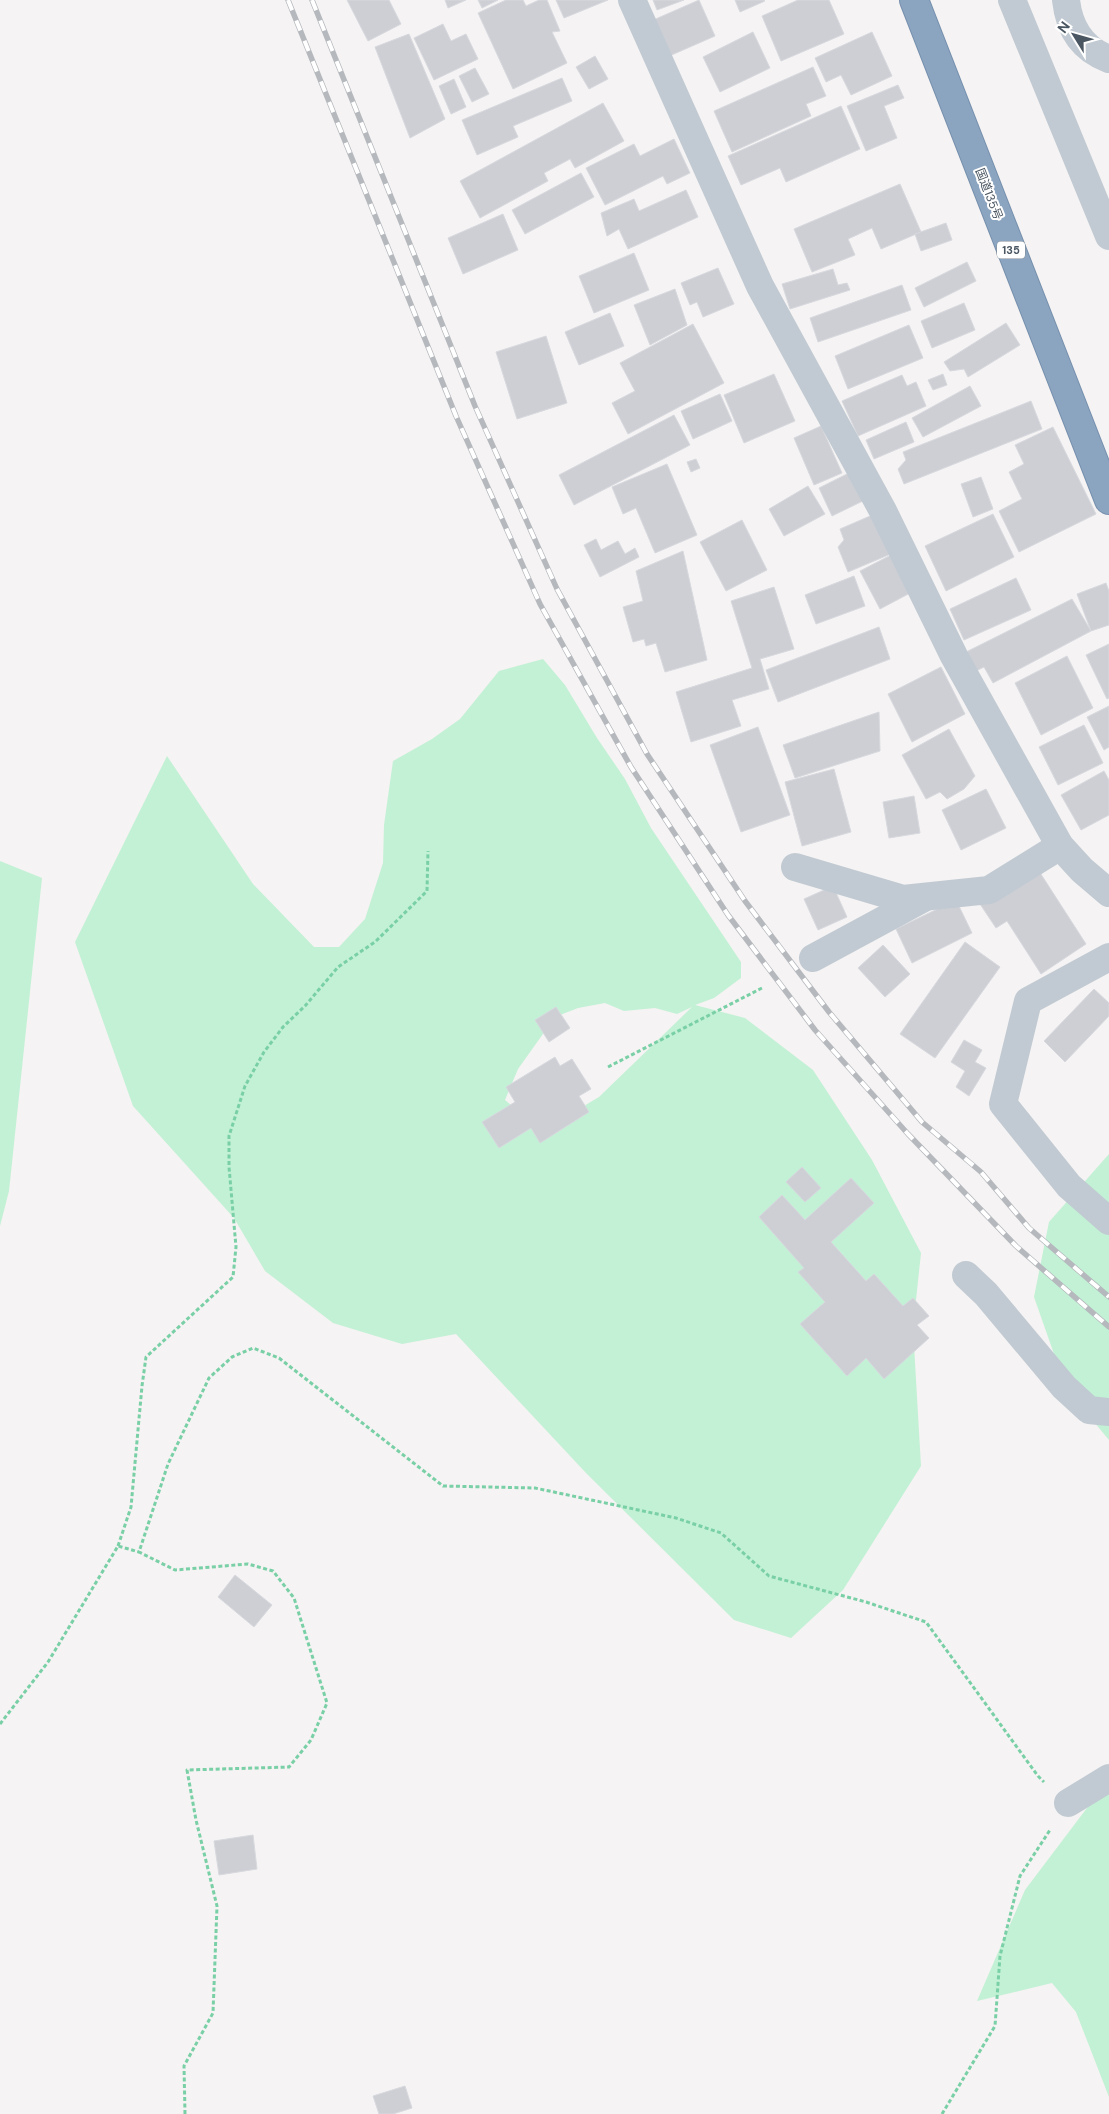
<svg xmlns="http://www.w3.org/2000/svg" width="1109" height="2114" font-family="'DM Sans','Noto Sans JP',sans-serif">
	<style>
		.green { fill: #c3f1d5; fill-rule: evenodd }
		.building { fill: #cdcfd5; stroke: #d7d9de }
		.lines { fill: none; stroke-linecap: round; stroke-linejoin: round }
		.highway-casing { stroke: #7690ad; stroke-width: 30 }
		.path { stroke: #7ad0a6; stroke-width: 3; stroke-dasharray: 4 2.5; stroke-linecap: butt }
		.minor { stroke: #c1cad2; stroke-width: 28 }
		.highway { stroke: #8ba5c1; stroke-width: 28 }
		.rail-casing { stroke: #b5b8bd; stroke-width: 5.5 }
		.rail { stroke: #fff; stroke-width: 4; stroke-dasharray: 11; stroke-linecap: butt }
		.labels { text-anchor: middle; stroke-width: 4; stroke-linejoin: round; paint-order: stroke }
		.shield { fill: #fff; stroke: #808990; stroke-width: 1 }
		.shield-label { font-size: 11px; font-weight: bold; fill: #4a5661 }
		.street-label { font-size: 12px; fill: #4a5661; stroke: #fff }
	</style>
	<rect width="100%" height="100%" fill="#f5f3f3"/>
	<g class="green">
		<path d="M 543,659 L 565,685 L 597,738 L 625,779 L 651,828 L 741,962 L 741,978 L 714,998 L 695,1005 L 745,1018 L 813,1070 L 872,1160 L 921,1253 L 913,1328 L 921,1466 L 843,1590 L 791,1638 L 734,1620 L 586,1473 L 456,1334 L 402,1344 L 333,1323 L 265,1271 L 234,1218 L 133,1106 L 75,942 L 167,756 L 253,884 L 314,947 L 339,947 L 365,919 L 383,863 L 384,825 L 393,761 L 432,739 L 460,719 L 499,671 ZM 605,1003 L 624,1011 L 655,1008 L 677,1014 L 692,1007 L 599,1097 L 562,1119 L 530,1121 L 505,1100 L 518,1069 L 555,1017 L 578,1008 Z"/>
		<polygon points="0,861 42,878 9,1191 0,1226"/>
		<polygon points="1109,1154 1109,1440 1066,1388 1034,1297 1049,1222"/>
		<polygon points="1109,1790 1109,2097 1076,2012 1052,1983 977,2001 1025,1890 1096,1796"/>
	</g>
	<g class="building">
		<polygon points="347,0 389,0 401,24 368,41"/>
		<polygon points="445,0 466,0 448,8"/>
		<polygon points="478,0 498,0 482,8"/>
		<polygon points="506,0 523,0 526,6 539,0 547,0 560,31 552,32 567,63 513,89 478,13"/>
		<polygon points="556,0 608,0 564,18"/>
		<polygon points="653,0 684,0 657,10"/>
		<polygon points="699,0 715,36 667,57 651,21"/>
		<polygon points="735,0 764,0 765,1 740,12"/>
		<polygon points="798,0 829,0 844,34 781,61 762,16"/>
		<polygon points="443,24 451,41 466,34 478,59 434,80 414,38"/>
		<polygon points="753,32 770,68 720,92 703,57"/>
		<polygon points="872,32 892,76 851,95 841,75 826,82 815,58"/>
		<polygon points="409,34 445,119 410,138 375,47"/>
		<polygon points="595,56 608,79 589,89 576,67"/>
		<polygon points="813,67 826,96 806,104 811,116 732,152 714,111"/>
		<polygon points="475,68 489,94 472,102 459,76"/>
		<polygon points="562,78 572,101 513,126 518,137 477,155 462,120"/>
		<polygon points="454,79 466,107 451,114 439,86"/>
		<polygon points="898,85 904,98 884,106 897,138 866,151 847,106"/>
		<polygon points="603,103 624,141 575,168 570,159 544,173 548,181 480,218 460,181"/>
		<polygon points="841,106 860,149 786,182 780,168 741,185 728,156"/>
		<polygon points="674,139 690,173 667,184 663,176 605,205 586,168 634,144 640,156"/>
		<polygon points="581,173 594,197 525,234 512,210"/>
		<polygon points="900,184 921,232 881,249 872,228 848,239 855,255 812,272 794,229"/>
		<polygon points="686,190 698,217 628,249 619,229 607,236 601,213 634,199 639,211"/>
		<polygon points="503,214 518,250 463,274 448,238"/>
		<polygon points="946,223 952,240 921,251 915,234"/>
		<polygon points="634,253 649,290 594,313 579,276"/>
		<polygon points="967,262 976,281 924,307 915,288"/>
		<polygon points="718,268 734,304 703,317 697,302 690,305 681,283"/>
		<polygon points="833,269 838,285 847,283 850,290 790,309 782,284"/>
		<polygon points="902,285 911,310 818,342 810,318"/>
		<polygon points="675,289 687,325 650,345 634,305"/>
		<polygon points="964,303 975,330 932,348 921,321"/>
		<polygon points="610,313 624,346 579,365 565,332"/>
		<polygon points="1006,323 1020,345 968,377 964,369 950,371 944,362"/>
		<polygon points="693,324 724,383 628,434 612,403 635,391 620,363"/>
		<polygon points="909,325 923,358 848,389 835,356"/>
		<polygon points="546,336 567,403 517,419 496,352"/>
		<polygon points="774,374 795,421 744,443 724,395"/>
		<polygon points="943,374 947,385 933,390 928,380"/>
		<polygon points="902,375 907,386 916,382 926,406 858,436 842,401"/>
		<polygon points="970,386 981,406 923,437 912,418"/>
		<polygon points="720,394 732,421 693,439 681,411"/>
		<polygon points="1031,401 1042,429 904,484 898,469 906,460 903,452"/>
		<polygon points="674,415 690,445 574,505 559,475"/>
		<polygon points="906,422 914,442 874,459 866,440"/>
		<polygon points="821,426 842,473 814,485 794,438"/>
		<polygon points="1053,427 1096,514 1019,552 999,511 1022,499 1009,472 1024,464 1015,445"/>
		<polygon points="696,459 700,468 691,472 687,462"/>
		<polygon points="667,464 697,535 655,553 636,508 623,514 612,487"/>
		<polygon points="853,471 867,499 832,516 819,488"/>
		<polygon points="981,477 993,509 973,517 961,484"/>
		<polygon points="808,486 825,514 784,536 769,509"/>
		<polygon points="877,513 893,553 848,572 838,547 844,540 840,529"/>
		<polygon points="993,514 1014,557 946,591 925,546"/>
		<polygon points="742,520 767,570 726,591 700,542"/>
		<polygon points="596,539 601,550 618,541 625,554 635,548 639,557 600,577 584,545"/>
		<polygon points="683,551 707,660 665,672 656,643 646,646 644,639 633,642 623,607 643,601 636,571"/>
		<polygon points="893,554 912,592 880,609 860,571"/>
		<polygon points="854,576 865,606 816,624 805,595"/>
		<polygon points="1016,578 1031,610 964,640 950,609"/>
		<polygon points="1106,583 1109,591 1109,625 1091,631 1077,594"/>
		<polygon points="774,587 794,649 760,659 769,689 732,700 741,726 691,742 676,692 752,668 731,601"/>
		<polygon points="1072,599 1091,631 993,683 984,667 970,674 960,655"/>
		<polygon points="879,627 890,659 778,702 766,670"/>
		<polygon points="1109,644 1109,698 1107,699 1086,655"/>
		<polygon points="1067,656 1093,708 1041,735 1015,683"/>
		<polygon points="941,667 965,714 912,742 888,694"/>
		<polygon points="1109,706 1109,747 1104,750 1087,717"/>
		<polygon points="879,712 880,751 795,778 783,745"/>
		<polygon points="1084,725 1103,763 1058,785 1039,747"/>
		<polygon points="758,727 790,815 741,832 710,745"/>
		<polygon points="949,729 975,776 964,789 947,799 940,792 926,799 902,755"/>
		<polygon points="834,769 851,832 802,846 785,782"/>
		<polygon points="1104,771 1109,780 1109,815 1081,830 1061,795"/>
		<polygon points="986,789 1006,828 961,850 942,810"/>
		<polygon points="914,796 920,833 889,838 883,802"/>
		<polygon points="1037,868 1086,944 1041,974 1007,921 996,928 980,904"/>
		<polygon points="833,886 847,917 818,930 804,899"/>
		<polygon points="956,900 972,933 912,963 896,929"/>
		<polygon points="965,942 1000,967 935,1058 900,1034"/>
		<polygon points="883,945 910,974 885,997 858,968"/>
		<polygon points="1094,989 1109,1003 1109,1016 1065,1062 1044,1041"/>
		<polygon points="556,1007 570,1028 549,1042 535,1020"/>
		<polygon points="964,1040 982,1050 975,1062 986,1068 969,1096 956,1087 965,1071 951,1062"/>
		<polygon points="555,1057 560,1066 572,1059 591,1089 579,1096 589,1112 540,1143 531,1128 499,1148 482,1122 515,1102 506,1087"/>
		<polygon points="802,1167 821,1188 805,1202 786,1182"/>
		<polygon points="851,1178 874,1203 831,1242 866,1281 874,1274 903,1306 913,1298 929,1316 917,1325 929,1338 884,1379 866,1358 847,1376 800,1324 825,1302 798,1272 804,1268 759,1217 782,1195 805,1220"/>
		<polygon points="235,1575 272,1605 254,1627 218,1597"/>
		<polygon points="253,1835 257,1869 219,1875 214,1841"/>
		<polygon points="405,2086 412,2108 393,2114 379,2114 373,2096"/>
	</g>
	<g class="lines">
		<g class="highway-casing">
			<polyline id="highway" points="914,0 1109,500"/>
		</g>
		<g class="path">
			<polyline points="608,1067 762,988"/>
			<polyline points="118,1546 131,1507 142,1386 146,1357 233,1277 236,1247 229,1167 229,1136 245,1086 264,1052 283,1027 305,1006 338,967 375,942 427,891 428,851"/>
			<polyline points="0,1724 48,1662 118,1546 139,1552"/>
			<polyline points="185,2114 184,2066 213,2013 217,1906 196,1820 187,1770 289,1767 311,1740 327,1703 294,1598 273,1571 248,1564 175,1570 139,1552 168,1464 209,1378 232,1357 253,1348 279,1358 443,1486 535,1488 676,1518 721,1533 769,1576 866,1602 926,1622 1038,1776 1044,1782"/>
			<polyline points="942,2114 995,2026 1000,1956 1020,1876 1050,1830"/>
		</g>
		<g class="minor">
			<polyline points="632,0 760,286 883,511 954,656 1060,846 1082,870 1109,893"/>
			<polyline points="1012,0 1109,236"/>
			<path d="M 1066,0 C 1069,28 1082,49 1109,59"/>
			<polyline points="795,867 903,899 989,890 1060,846"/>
			<polyline points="1109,957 1028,1001 1003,1104 1069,1186 1109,1221"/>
			<polyline points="813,958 924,898"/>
			<polyline points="966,1275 986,1294 1064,1387 1089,1410 1109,1412"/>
			<polyline points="1068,1803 1109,1778"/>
		</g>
		<use href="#highway" class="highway"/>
		<g class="rail-casing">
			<g id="rail">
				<polyline points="288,0 456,416 540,604 631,767 728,915 815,1030 908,1134 1016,1246 1109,1327"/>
				<polyline points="312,0 475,406 557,589 647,754 745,901 829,1012 922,1122 981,1172 1029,1228 1109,1297"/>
			</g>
		</g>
		<use href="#rail" class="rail"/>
	</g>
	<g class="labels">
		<rect class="shield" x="997" y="241.5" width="28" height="17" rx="4"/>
		<g class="shield-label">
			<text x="1011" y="254">135</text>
		</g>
		<g class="street-label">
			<text transform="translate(989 194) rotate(69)" y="4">国道135号</text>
		</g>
	</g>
	<g transform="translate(1074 35) rotate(307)" stroke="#ffffff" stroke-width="4" paint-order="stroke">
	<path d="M0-4L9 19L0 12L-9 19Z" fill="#4a5661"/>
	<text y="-8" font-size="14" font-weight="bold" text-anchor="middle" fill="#4a5661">N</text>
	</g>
</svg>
